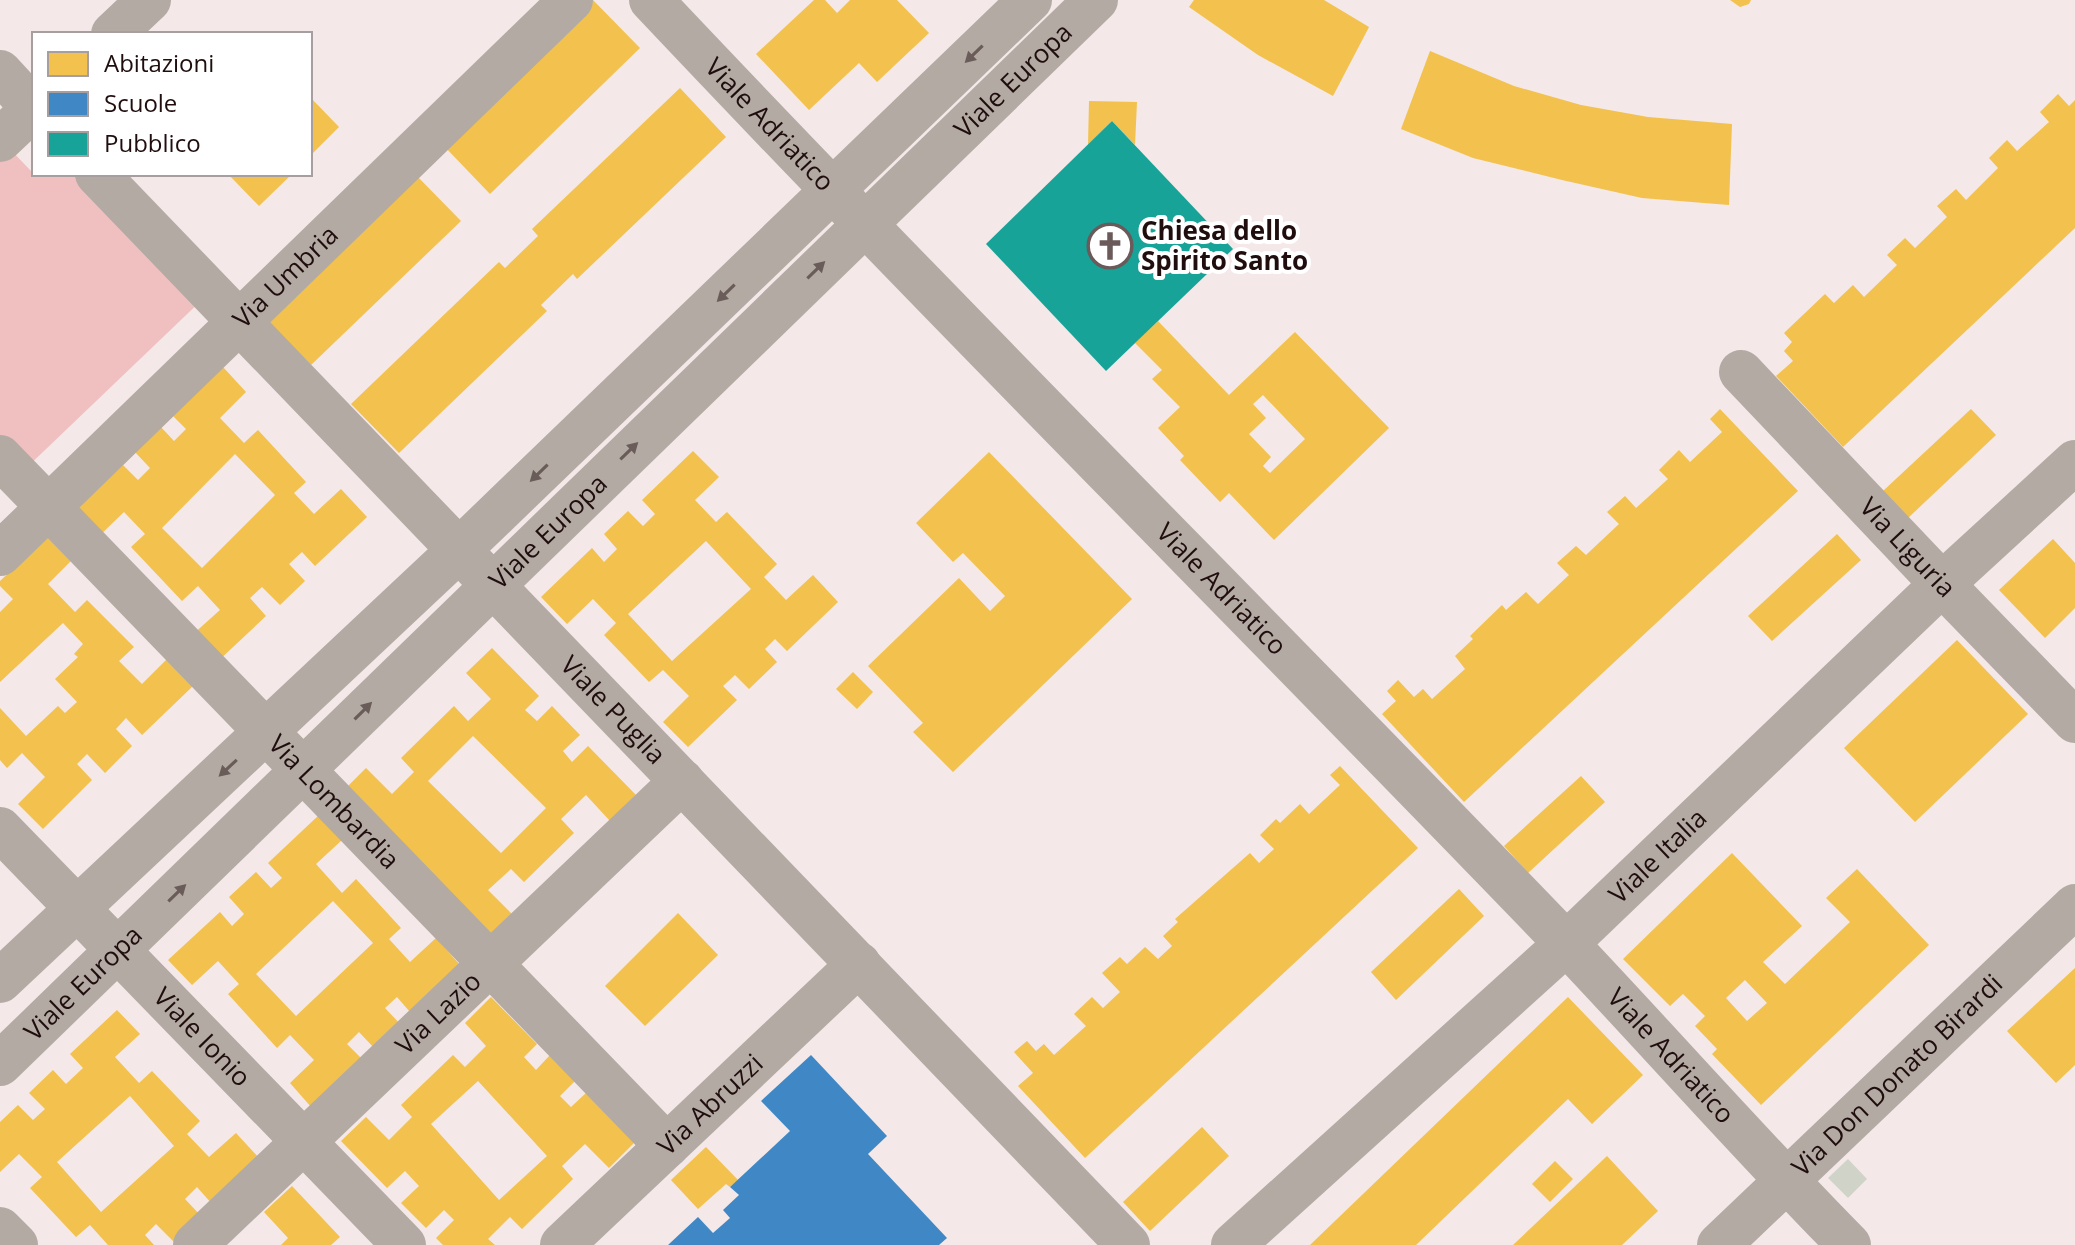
<svg xmlns="http://www.w3.org/2000/svg" width="2075" height="1245" font-family="'Open Sans',sans-serif">
	<style>
		.forest { fill: #f0c0c0 }
		.homes { fill: #f2c14e; fill-rule: evenodd }
		.schools { fill: #3f88c5 }
		.public { fill: #17a398 }
		.building { fill: #d0d4c8 }
		.lines { fill: none; stroke-linecap: round; stroke-linejoin: round }
		.street { stroke: #b3aba3; stroke-width: 44 }
		.oneway { fill: #6a5c58 }
		.labels { text-anchor: middle; stroke-width: 8; stroke-linejoin: round; paint-order: stroke }
		.street-label { font-size: 26px; fill: #200d0e; stroke: #fff }
		.poi-label { font-size: 26px; font-weight: bold; fill: #200d0e; stroke: #fff; text-anchor: start }
	</style>
	<rect width="100%" height="100%" fill="#f4e8e8"/>
	<polygon class="forest" points="8,147 31,171 34,169 34,174 84,174 207,295 22,472 0,448 0,154"/>
	<g class="homes">
		<polygon points="593,0 640,48 490,194 443,145"/>
		<polygon points="814,0 825,0 837,13 850,0 897,0 929,33 877,82 859,63 809,110 756,54"/>
		<polygon points="1194,0 1324,0 1369,27 1333,96 1258,55 1189,7"/>
		<polygon points="1730,0 1751,0 1749,4 1740,7"/>
		<polygon points="1430,51 1514,86 1581,105 1648,117 1732,124 1729,205 1642,198 1562,180 1473,158 1401,129"/>
		<polygon points="680,88 726,137 577,279 573,274 541,305 547,311 399,453 351,404 499,262 505,268 538,236 532,229"/>
		<polygon points="2058,94 2069,106 2075,100 2075,228 1843,447 1776,376 1793,361 1784,351 1792,342 1784,333 1825,294 1834,303 1853,285 1864,297 1897,265 1887,255 1905,238 1915,248 1947,217 1937,206 1956,189 1966,200 1998,168 1989,158 2007,140 2017,151 2049,122 2040,112"/>
		<polygon points="310,97 339,127 310,156"/>
		<polygon points="1089,101 1137,102 1135,145 1112,121 1088,145"/>
		<polygon points="414,173 461,221 311,365 263,316"/>
		<polygon points="228,174 292,174 259,206"/>
		<path d="M 1158,321 L 1229,395 L 1295,332 L 1389,428 L 1274,540 L 1229,493 L 1220,502 L 1180,460 L 1184,456 L 1158,428 L 1180,407 L 1152,379 L 1162,370 L 1135,343 ZM 1263,395 L 1305,439 L 1270,473 L 1263,466 L 1271,457 L 1249,434 L 1266,418 L 1253,404 Z"/>
		<path d="M 223,367 L 246,392 L 220,418 L 244,443 L 258,430 L 306,482 L 294,493 L 314,514 L 341,489 L 367,517 L 315,566 L 302,552 L 289,564 L 305,581 L 280,605 L 262,587 L 250,598 L 266,616 L 216,663 L 191,636 L 220,610 L 198,586 L 182,601 L 131,547 L 145,534 L 124,512 L 96,539 L 72,513 L 123,465 L 138,480 L 150,468 L 134,451 L 160,426 L 174,441 L 186,429 L 172,415 ZM 235,454 L 275,495 L 202,568 L 162,528 Z"/>
		<polygon points="1720,409 1798,491 1464,802 1382,714 1396,701 1387,691 1398,680 1414,697 1423,689 1432,699 1465,669 1455,656 1473,639 1470,636 1502,605 1506,610 1526,592 1538,604 1569,575 1557,563 1576,546 1586,555 1619,524 1607,512 1625,496 1636,508 1668,479 1659,470 1679,450 1690,462 1722,432 1710,419"/>
		<polygon points="1971,409 1996,435 1908,518 1883,491"/>
		<path d="M 693,451 L 719,477 L 695,500 L 716,522 L 727,512 L 777,564 L 764,577 L 786,600 L 813,575 L 838,602 L 787,651 L 775,639 L 765,649 L 777,662 L 749,689 L 735,675 L 723,686 L 737,700 L 688,747 L 663,722 L 689,696 L 663,670 L 649,682 L 604,635 L 616,623 L 593,599 L 567,624 L 541,597 L 592,548 L 604,562 L 617,549 L 604,534 L 628,511 L 643,526 L 655,514 L 642,500 ZM 706,541 L 751,589 L 672,661 L 628,614 Z"/>
		<polygon points="989,452 1132,599 953,772 913,732 923,723 868,666 959,578 990,611 1005,596 963,553 953,562 916,523"/>
		<polygon points="1837,534 1861,560 1772,641 1748,616"/>
		<polygon points="49,535 73,559 48,584 75,612 87,600 134,647 119,661 142,684 167,659 193,686 142,735 126,718 116,729 132,746 105,773 87,754 77,764 92,780 43,829 18,804 45,777 22,753 7,768 0,760 0,708 26,736 58,706 65,713 77,702 55,679 78,657 74,654 83,644 63,623 0,682 0,612 13,599 0,586 0,581"/>
		<polygon points="2053,539 2075,563 2075,608 2045,638 1999,590"/>
		<polygon points="1957,640 2028,714 1915,822 1844,748"/>
		<path d="M 492,648 L 539,696 L 525,710 L 537,721 L 552,706 L 580,735 L 563,751 L 572,762 L 588,746 L 636,795 L 610,821 L 586,795 L 561,819 L 574,833 L 524,882 L 511,869 L 488,890 L 513,915 L 486,940 L 342,792 L 366,768 L 392,794 L 414,772 L 401,758 L 454,706 L 468,721 L 491,699 L 466,673 ZM 473,736 L 546,808 L 501,853 L 428,781 Z"/>
		<polygon points="853,672 873,692 857,709 836,689"/>
		<polygon points="1340,766 1418,848 1085,1158 1018,1086 1033,1073 1014,1052 1027,1041 1036,1051 1044,1044 1054,1055 1086,1026 1074,1014 1092,997 1103,1008 1120,992 1102,973 1120,957 1127,964 1145,947 1158,959 1172,946 1163,936 1178,922 1175,919 1250,853 1259,863 1274,849 1260,835 1276,819 1280,823 1300,804 1309,814 1340,785 1330,775"/>
		<polygon points="1581,776 1605,802 1528,873 1504,846"/>
		<path d="M 319,815 L 342,840 L 316,864 L 342,893 L 356,879 L 401,928 L 389,939 L 410,962 L 436,938 L 461,966 L 410,1012 L 397,997 L 385,1008 L 402,1026 L 376,1050 L 359,1032 L 347,1044 L 363,1060 L 312,1108 L 290,1083 L 314,1060 L 290,1035 L 277,1048 L 228,994 L 239,984 L 218,961 L 192,985 L 168,960 L 220,912 L 232,926 L 244,914 L 229,897 L 256,872 L 271,888 L 282,878 L 268,863 ZM 333,901 L 373,943 L 296,1016 L 256,974 Z"/>
		<path d="M 1732,853 L 1802,926 L 1763,962 L 1785,984 L 1850,922 L 1826,898 L 1857,869 L 1929,945 L 1761,1105 L 1712,1054 L 1717,1049 L 1695,1026 L 1705,1016 L 1683,994 L 1670,1006 L 1623,959 ZM 1745,980 L 1767,1003 L 1747,1021 L 1726,998 Z"/>
		<polygon points="1459,889 1484,916 1396,1000 1371,972"/>
		<polygon points="678,913 718,955 645,1026 605,986"/>
		<polygon points="2075,968 2075,1065 2056,1083 2007,1031"/>
		<path d="M 491,997 L 537,1044 L 524,1057 L 536,1070 L 550,1055 L 575,1081 L 560,1096 L 571,1107 L 586,1093 L 635,1142 L 609,1168 L 585,1144 L 562,1166 L 573,1179 L 522,1229 L 510,1217 L 488,1239 L 495,1245 L 443,1245 L 436,1238 L 454,1220 L 444,1210 L 426,1228 L 401,1203 L 419,1186 L 405,1171 L 387,1188 L 341,1141 L 366,1117 L 389,1140 L 412,1117 L 401,1105 L 453,1055 L 465,1067 L 486,1046 L 465,1023 ZM 478,1081 L 547,1156 L 499,1200 L 431,1124 Z"/>
		<polygon points="1568,997 1643,1075 1592,1124 1568,1099 1416,1245 1310,1245"/>
		<path d="M 117,1010 L 140,1034 L 115,1057 L 139,1083 L 152,1071 L 200,1121 L 187,1134 L 209,1157 L 236,1133 L 260,1159 L 212,1204 L 197,1187 L 185,1199 L 201,1216 L 174,1242 L 156,1224 L 145,1235 L 154,1245 L 108,1245 L 90,1225 L 76,1237 L 30,1188 L 42,1177 L 19,1154 L 0,1172 L 0,1122 L 18,1105 L 33,1120 L 45,1109 L 29,1093 L 53,1070 L 66,1084 L 83,1068 L 70,1054 ZM 130,1096 L 174,1146 L 101,1212 L 57,1162 Z"/>
		<polygon points="1202,1127 1229,1156 1150,1231 1123,1202"/>
		<polygon points="706,1147 738,1180 730,1187 726,1184 698,1209 671,1180"/>
		<polygon points="1607,1156 1658,1211 1622,1245 1513,1245"/>
		<polygon points="1555,1161 1573,1179 1550,1202 1532,1184"/>
		<polygon points="292,1186 340,1237 331,1245 281,1245 288,1238 264,1212"/>
	</g>
	<polygon class="schools" points="811,1055 887,1136 868,1154 947,1238 939,1245 668,1245 698,1217 713,1233 730,1218 723,1210 739,1195 730,1187 790,1131 761,1101"/>
	<polygon class="public" points="1112,121 1233,249 1106,371 986,244"/>
	<polygon class="building" points="1848,1159 1867,1179 1848,1198 1828,1178"/>
	<g class="lines">
		<g class="street">
			<path id="s1" d="M 651,0 C 951,318 1261,626 1564,941 C 1660,1042 1751,1146 1849,1245"/>
			<polyline points="113,34 149,0"/>
			<polyline points="0,72 34,109"/>
			<polyline points="0,140 34,108"/>
			<path id="s2" d="M 97,174 L 1128,1245"/>
			<path id="s3" d="M 1741,372 L 1942,584 L 2075,721"/>
			<path id="s4" d="M 0,457 L 667,1146"/>
			<path id="s5" d="M 0,554 L 571,0"/>
			<path id="s6" d="M 0,829 L 404,1245"/>
			<polyline points="0,981 458,551 1030,0"/>
			<path id="s7" d="M 0,1064 L 1096,0"/>
			<polyline points="0,1229 16,1245"/>
			<path id="s8" d="M 195,1245 L 682,781"/>
			<path id="s9" d="M 562,1245 L 859,964"/>
			<path id="s10" d="M 1233,1245 L 1566,944 L 1942,584 L 2075,462"/>
			<path id="s11" d="M 1719,1245 L 2075,906"/>
		</g>
	</g>
	<defs><path id="oneway-solid" d="M-6-.8H1V-3.2L6.5 0L1 3.2V.8H-6Z" transform="scale(2)"/></defs>
	<g class="oneway">
		<use href="#oneway-solid" transform="translate(974 54) rotate(136)"/>
		<use href="#oneway-solid" transform="translate(816 270) rotate(-44)"/>
		<use href="#oneway-solid" transform="translate(726 293) rotate(136)"/>
		<use href="#oneway-solid" transform="translate(629 451) rotate(-44)"/>
		<use href="#oneway-solid" transform="translate(539 473) rotate(136)"/>
		<use href="#oneway-solid" transform="translate(363 711) rotate(-45)"/>
		<use href="#oneway-solid" transform="translate(228 768) rotate(137)"/>
		<use href="#oneway-solid" transform="translate(177 893) rotate(-44)"/>
	</g>
	<defs>
		<g id="church-ring" transform="scale(2.3)"><circle r="9.5" fill="#fff" stroke="#6a5a5a" stroke-width="1.5"/><path d="M-1.2-6h2.4v3.5h3.3v2.4h-3.3V6h-2.4V-.1h-3.3v-2.4h3.3Z" fill="#6a5a5a"/></g>
	</defs>
	<g fill-rule="evenodd">
		<use href="#church-ring" x="1110" y="246"/>
	</g>
	<g class="labels">
		<g class="street-label">
			<text dy="9" stroke="none"><textPath href="#s7" startOffset="1412">Viale Europa</textPath></text>
			<text dy="9" stroke="none"><textPath href="#s1" startOffset="172">Viale Adriatico</textPath></text>
			<text dy="9" stroke="none"><textPath href="#s5" startOffset="398">Via Umbria</textPath></text>
			<text dy="9" stroke="none"><textPath href="#s7" startOffset="764">Viale Europa</textPath></text>
			<text dy="9" stroke="none"><textPath href="#s3" startOffset="242">Via Liguria</textPath></text>
			<text dy="9" stroke="none"><textPath href="#s1" startOffset="820">Viale Adriatico</textPath></text>
			<text dy="9" stroke="none"><textPath href="#s2" startOffset="744">Viale Puglia</textPath></text>
			<text dy="9" stroke="none"><textPath href="#s4" startOffset="480">Via Lombardia</textPath></text>
			<text dy="9" stroke="none"><textPath href="#s10" startOffset="576">Viale Italia</textPath></text>
			<text dy="9" stroke="none"><textPath href="#s7" startOffset="116">Viale Europa</textPath></text>
			<text dy="9" stroke="none"><textPath href="#s8" startOffset="336">Via Lazio</textPath></text>
			<text dy="9" stroke="none"><textPath href="#s6" startOffset="290">Viale Ionio</textPath></text>
			<text dy="9" stroke="none"><textPath href="#s1" startOffset="1468">Viale Adriatico</textPath></text>
			<text dy="9" stroke="none"><textPath href="#s11" startOffset="246">Via Don Donato Birardi</textPath></text>
			<text dy="9" stroke="none"><textPath href="#s9" startOffset="204">Via Abruzzi</textPath></text>
		</g>
		<g class="poi-label">
			<text x="1141" y="240">Chiesa dello<tspan x="1141" dy="30">Spirito Santo</tspan></text>
		</g>
	</g>
	<rect x="32" y="32" width="280" height="144" fill="#ffffff" stroke="#a69e9f" stroke-width="2"/>
	<rect x="48" y="52" width="40" height="24" fill="#f2c14e" stroke="#a69e9f" stroke-width="2"/>
	<text x="104" y="72" font-size="24" fill="#200d0e">Abitazioni</text>
	<rect x="48" y="92" width="40" height="24" fill="#3f88c5" stroke="#a69e9f" stroke-width="2"/>
	<text x="104" y="112" font-size="24" fill="#200d0e">Scuole</text>
	<rect x="48" y="132" width="40" height="24" fill="#17a398" stroke="#a69e9f" stroke-width="2"/>
	<text x="104" y="152" font-size="24" fill="#200d0e">Pubblico</text>
</svg>
